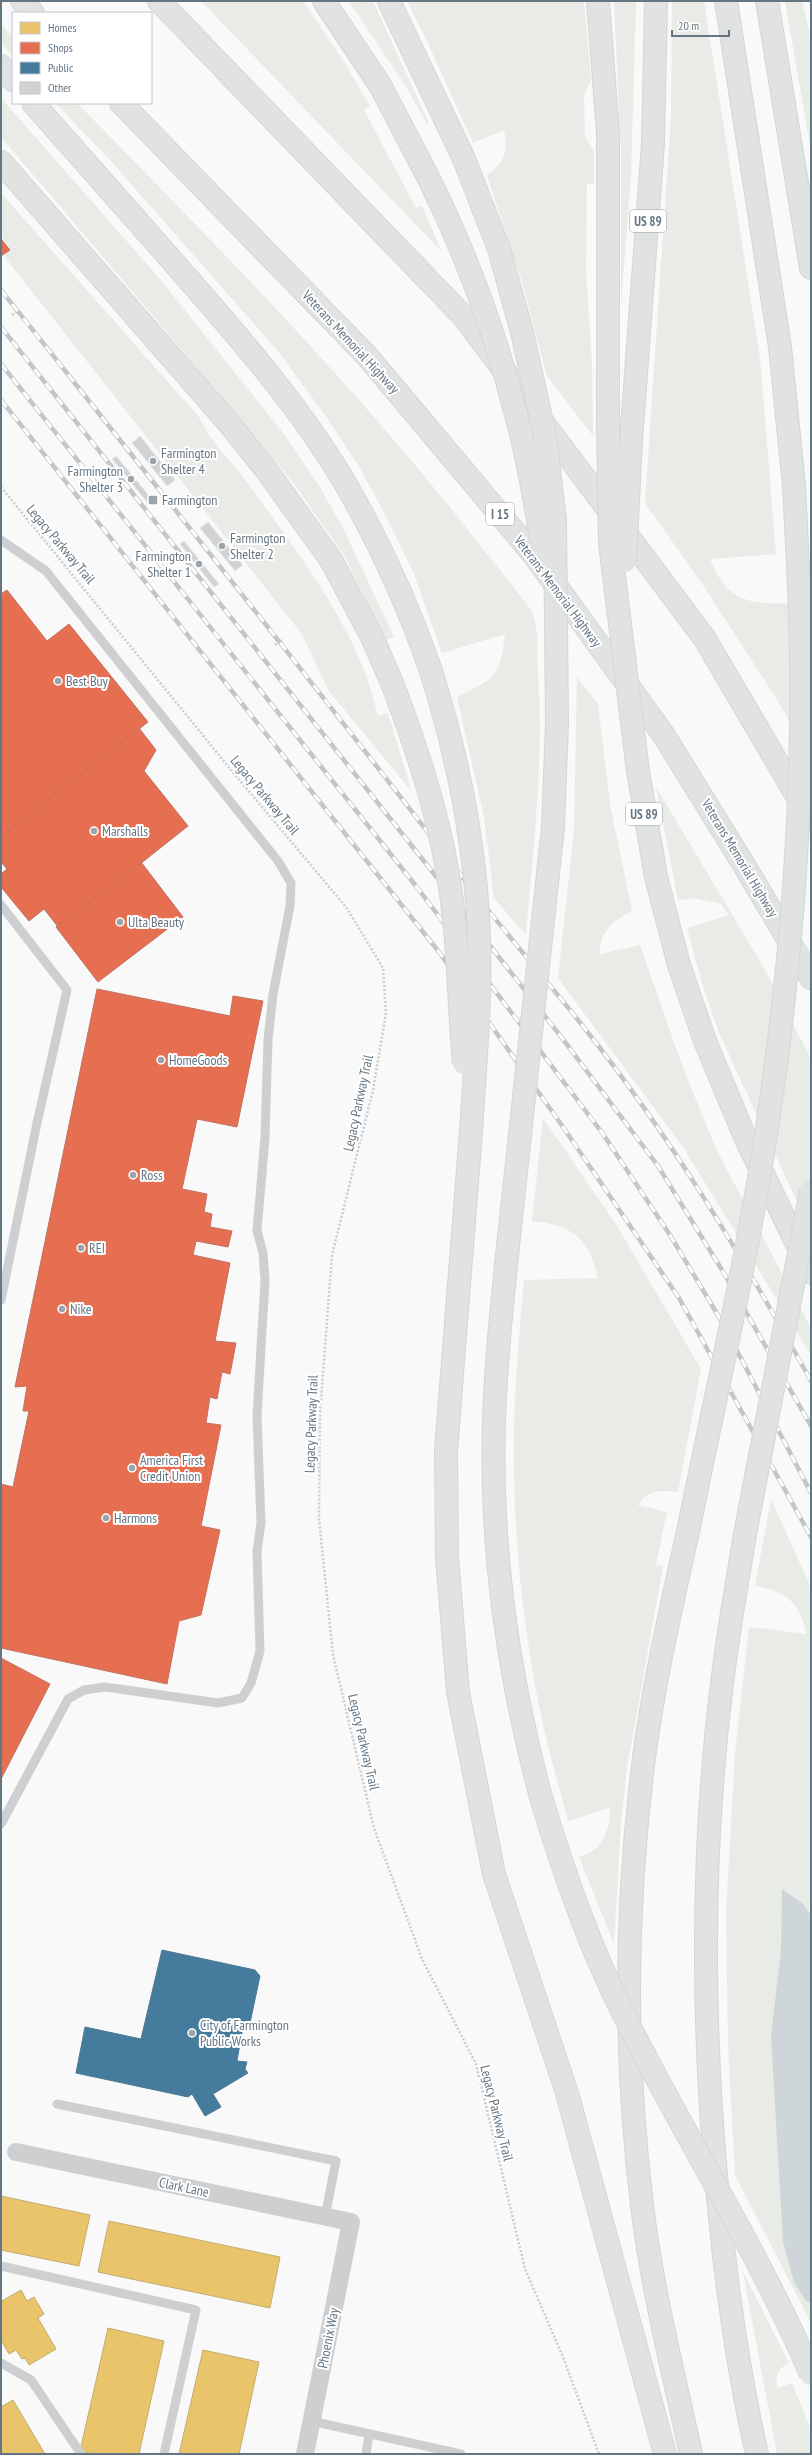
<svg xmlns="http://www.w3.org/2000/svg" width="812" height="2455" font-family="'PT Sans Narrow',sans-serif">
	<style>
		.green { fill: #e8ebe6 }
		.water { fill: #ced6d9 }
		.homes { fill: #e9c46a; stroke: #c1ad72 }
		.shops { fill: #e76f51; stroke: #c07160 }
		.public { fill: #457b9d; stroke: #4f7a95 }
		.building { fill: #d0d2d3; stroke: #e8e8e8 }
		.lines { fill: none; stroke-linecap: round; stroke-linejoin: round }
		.motorway-casing { stroke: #d5d6d6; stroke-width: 24 }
		.path { stroke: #cbcccd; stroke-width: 2.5; stroke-dasharray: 2 2; stroke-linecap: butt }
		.service { stroke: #cecfd0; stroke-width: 9 }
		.minor { stroke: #cecfd0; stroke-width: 18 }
		.motorway { stroke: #e1e2e2; stroke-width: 22 }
		.rail-casing { stroke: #c3c5c6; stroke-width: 4.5 }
		.rail { stroke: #fff; stroke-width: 3; stroke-dasharray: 9; stroke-linecap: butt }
		.motorway-bridge-casing { stroke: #d5d6d6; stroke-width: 24; stroke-linecap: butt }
		.motorway-bridge { stroke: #e1e2e2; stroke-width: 22 }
		.poi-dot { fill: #99a4ac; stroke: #fff; stroke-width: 1.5 }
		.labels { text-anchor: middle; stroke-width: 4; stroke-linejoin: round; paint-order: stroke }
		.shield { fill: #fff; stroke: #939fa8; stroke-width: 1 }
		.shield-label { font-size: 13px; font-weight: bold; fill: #657683 }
		.street-label { font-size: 14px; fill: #657683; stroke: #fff }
		.poi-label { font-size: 14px; fill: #657683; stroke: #fff; text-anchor: start }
	</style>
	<rect width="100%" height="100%" fill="#f9f9f9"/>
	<g class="green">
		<polygon points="201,1 303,1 344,62 370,106 364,110 416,208 422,206 442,252"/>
		<polygon points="349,1 373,1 429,123 427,124 405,85"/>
		<path d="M 407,1 L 584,1 L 591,80 L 584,96 L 585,136 L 594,152 L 594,184 L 587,184 L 586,272 L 592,363 L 593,436 L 547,376 L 523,285 L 487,176 C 504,162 509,153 504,130 L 473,143 L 426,39 Z"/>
		<polygon points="614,1 636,1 631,176 621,302 621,153"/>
		<path d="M 672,1 L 704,1 L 760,358 L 776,554 L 710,559 C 730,611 763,604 811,602 L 811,758 L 776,698 L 703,585 L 645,503 L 671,116 Z"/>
		<polygon points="785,1 802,1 811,38 811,151"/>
		<polygon points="1,24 13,37 13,56 1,43"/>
		<polygon points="1,98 160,279 284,434 318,484 343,528 394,637 386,640 345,557 297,488 233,410 1,137"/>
		<path d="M 55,103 L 77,103 C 216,245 357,387 479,544 C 489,557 531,606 534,617 C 539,634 537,655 538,673 C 544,761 533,848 526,935 L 494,898 L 484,817 L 457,697 C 495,678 500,678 505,634 L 442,653 L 414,574 L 389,522 L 360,468 L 327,418 L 278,351 L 109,159 Z"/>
		<path d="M 1,193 L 199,417 C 211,444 233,462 249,485 C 292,545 340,606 366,675 C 371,689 374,703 378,716 L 388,713 L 412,792 L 329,691 L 301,633 L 4,256 L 11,250 L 1,236 Z"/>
		<path d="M 577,677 L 598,704 L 610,804 L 632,911 C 613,920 599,932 600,954 L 640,945 L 682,1065 L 716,1149 L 811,1328 L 811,1355 L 683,1147 L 558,978 L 574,830 Z"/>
		<polygon points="656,787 764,968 811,1059 811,1232 719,1033 702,983 687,928 729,915 721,904 694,898 678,900"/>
		<path d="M 543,1118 L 617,1226 L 701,1369 L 678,1492 C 661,1490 647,1489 638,1505 L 667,1512 L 656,1565 L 663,1567 L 627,1767 L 621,1823 L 614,1944 L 579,1857 C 603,1851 610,1830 610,1808 L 568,1821 C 555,1772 541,1723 533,1673 C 521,1603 514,1531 514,1459 C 513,1399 519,1340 524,1280 L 598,1278 C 589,1239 573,1225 532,1221 Z"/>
		<path d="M 771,1499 L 811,1588 L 811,2323 L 735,2175 L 728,2045 L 726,1912 L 735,1753 L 749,1627 L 806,1634 C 802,1604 785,1590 755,1586 Z"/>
		<path d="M 743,2272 L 789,2363 C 778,2368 774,2377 778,2388 L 792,2383 L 811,2430 L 811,2454 L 777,2454 Z"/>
	</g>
	<polygon class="water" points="782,1889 803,1904 811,1915 811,2303 806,2301 794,2282 783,2242 771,2036 781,1951"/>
	<g class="homes">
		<polygon points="1,2196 90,2215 79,2266 1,2250"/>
		<polygon points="109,2221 280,2257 270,2308 98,2272"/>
		<polygon points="21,2290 27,2301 34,2297 44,2314 38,2318 56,2349 29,2365 25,2358 22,2359 16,2350 9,2354 1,2340 1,2299 2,2301"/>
		<polygon points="108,2328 164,2341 139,2454 93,2454 80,2451"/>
		<polygon points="203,2350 259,2362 239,2454 179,2454"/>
		<polygon points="13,2400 45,2454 1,2454 1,2407"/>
	</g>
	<g class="shops">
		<polygon points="1,239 10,250 1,256"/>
		<polygon points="7,590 47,641 69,624 148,722 1,837 1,594"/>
		<polygon points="139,728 156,750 144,771 188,826 59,928 44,909 29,921 1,887 1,874 7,869 1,862 1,837"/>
		<polygon points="141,862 183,917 98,982 56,927"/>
		<polygon points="97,989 230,1016 233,996 263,1001 237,1127 197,1119 182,1189 207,1194 204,1212 212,1214 210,1227 232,1231 228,1247 196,1241 193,1255 230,1263 215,1341 236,1343 230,1374 222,1372 217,1399 210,1397 206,1423 221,1425 201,1526 220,1530 201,1615 179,1621 167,1684 1,1648 1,1484 13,1487 29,1411 23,1411 27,1386 15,1387"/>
		<polygon points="1,1658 50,1684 1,1779"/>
	</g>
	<polygon class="public" points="162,1950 255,1970 260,1976 250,2023 244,2021 237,2061 247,2062 245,2069 248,2073 213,2094 221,2107 205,2116 192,2094 188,2097 76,2073 85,2027 141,2039"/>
	<g class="building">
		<polygon points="140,436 175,480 167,486 132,443"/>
		<polygon points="116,456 151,498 147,502 112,459"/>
		<polygon points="208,522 243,565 235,571 200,528"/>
		<polygon points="184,541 219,584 214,587 180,544"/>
	</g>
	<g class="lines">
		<g class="motorway-casing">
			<g id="motorway">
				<polyline points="22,1 33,13"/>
				<polyline points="159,1 464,317 705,639 811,820"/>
				<polyline points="324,1 380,85 428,177"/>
				<polyline points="389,1 464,159"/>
				<polyline points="598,1 608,133 608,425"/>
				<polyline points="726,1 780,347 794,486 798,565"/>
				<polyline points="767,1 811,268"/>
				<polyline points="1,66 13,80"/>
				<path d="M 33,103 C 88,165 142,226 196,288 C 250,350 303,412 345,483 C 380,543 408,605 431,671"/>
				<polyline points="121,103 367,356 534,555 663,734 744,865 811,978"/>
				<polyline points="1,162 227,421 267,471 331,560 373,639 392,683"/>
				<polyline points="631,441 653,143 656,1"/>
				<polyline points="679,965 705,1041 745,1137 811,1273"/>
				<polyline points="471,1131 446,1451 447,1557 458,1692 494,1874 567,2093 665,2454"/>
				<path d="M 506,1265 C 501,1317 495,1370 494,1422 C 490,1548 508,1673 540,1794"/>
				<path d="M 689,1527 C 672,1604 654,1681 644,1758 C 625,1906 624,2057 642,2205 C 652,2289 673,2371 691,2454"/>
				<path d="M 732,1613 C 704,1787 700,1963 713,2138 C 721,2245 733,2350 757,2454"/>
			</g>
		</g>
		<g class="path">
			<polyline points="1,248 1,249"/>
			<polyline points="12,315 19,310"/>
			<polyline points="1,487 231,770 346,907 383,968 386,1013 373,1090 332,1255 320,1413 319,1519 333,1655 374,1828 422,1959 476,2064 525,2269 563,2357 599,2454"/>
			<polyline points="275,645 282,640"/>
		</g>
		<g class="service">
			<polyline points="1,540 46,571 278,861 291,883 290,906 273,994 268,1040 265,1137 257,1231 263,1253 265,1280 257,1416 261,1523 257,1552 260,1651 251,1683 242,1698 218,1703 105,1687 84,1690 68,1699 1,1824"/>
			<polyline points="1,905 67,990 37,1123 1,1300"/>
			<polyline points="57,2104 336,2161 325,2217"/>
			<polyline points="1,2266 196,2310 164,2454"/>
			<polyline points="1,2363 31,2380 81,2454"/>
			<polyline points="311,2421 461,2454"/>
			<polyline points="366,2454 369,2434"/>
		</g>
		<polyline class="minor" points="16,2152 351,2222 305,2454"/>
		<use href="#motorway" class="motorway"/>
		<g class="rail-casing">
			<g id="rail">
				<path d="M 1,290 C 158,488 316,686 470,887 C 506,934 545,978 582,1025 C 670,1135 743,1258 811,1381"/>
				<polyline points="1,327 427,865 559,1034 658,1166 722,1270 811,1426"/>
				<polyline points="1,364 416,886 603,1134 670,1235 722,1322 811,1493"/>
				<polyline points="1,400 439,952 561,1124 679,1298 811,1537"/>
			</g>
		</g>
		<use href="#rail" class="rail"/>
		<g class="motorway-bridge-casing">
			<g id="motorway-bridge">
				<polyline points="464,159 499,249 522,332 545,436 555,520 557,723 553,827 506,1265"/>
				<path d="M 428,177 C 467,255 497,338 518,422 C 530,467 537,515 545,561"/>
				<polyline points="608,425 610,543 638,771 656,877 679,965"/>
				<polyline points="625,561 631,441"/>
				<path d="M 431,671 C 458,757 476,847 479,938 C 481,1002 475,1067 471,1131"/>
				<path d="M 392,683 C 416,746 437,809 448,875 C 459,937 458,1000 464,1063"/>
				<path d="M 689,1527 C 715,1397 746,1266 766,1134 C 795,945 808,756 798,565"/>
				<polyline points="732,1613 745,1534 811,1191"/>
				<path d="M 540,1794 C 562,1868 587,1941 622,2011 C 682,2133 757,2248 811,2374"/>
			</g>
		</g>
		<use href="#motorway-bridge" class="motorway-bridge"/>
	</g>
	<g class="poi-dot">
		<circle cx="153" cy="461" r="4"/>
		<circle cx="131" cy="479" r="4"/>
		<rect x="148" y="495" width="10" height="10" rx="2"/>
		<circle cx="222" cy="546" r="4"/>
		<circle cx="199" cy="564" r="4"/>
		<circle cx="58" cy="681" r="4"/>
		<circle cx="94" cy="831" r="4"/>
		<circle cx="120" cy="922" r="4"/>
		<circle cx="161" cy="1060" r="4"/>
		<circle cx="133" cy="1175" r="4"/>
		<circle cx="81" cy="1248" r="4"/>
		<circle cx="62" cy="1309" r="4"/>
		<circle cx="132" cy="1468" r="4"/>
		<circle cx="106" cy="1518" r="4"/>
		<circle cx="192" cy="2033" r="4"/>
	</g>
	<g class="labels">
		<g class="shield">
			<rect x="630" y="210" width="36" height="22" rx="3"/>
			<rect x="486" y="503" width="28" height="22" rx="3"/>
			<rect x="626" y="803" width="36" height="22" rx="3"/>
		</g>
		<g class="shield-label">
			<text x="648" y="226">US 89</text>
			<text x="500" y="519">I 15</text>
			<text x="644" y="819">US 89</text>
		</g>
		<g class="street-label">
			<text transform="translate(351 342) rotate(47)" y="5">Veterans Memorial Highway</text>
			<text transform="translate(61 544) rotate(50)" y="5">Legacy Parkway Trail</text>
			<text transform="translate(558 591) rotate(53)" y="5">Veterans Memorial Highway</text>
			<text transform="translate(265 795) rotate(50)" y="5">Legacy Parkway Trail</text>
			<text transform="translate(740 858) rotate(59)" y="5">Veterans Memorial Highway</text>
			<text transform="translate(358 1103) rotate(-78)" y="5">Legacy Parkway Trail</text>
			<text transform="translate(311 1424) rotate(-88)" y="5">Legacy Parkway Trail</text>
			<text transform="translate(364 1742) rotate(77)" y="5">Legacy Parkway Trail</text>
			<text transform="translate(497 2113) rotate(76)" y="5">Legacy Parkway Trail</text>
			<text transform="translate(184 2187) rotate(12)" y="5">Clark Lane</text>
			<text transform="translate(328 2338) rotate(-79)" y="5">Phoenix Way</text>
		</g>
		<g class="poi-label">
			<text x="161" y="458">Farmington<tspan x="161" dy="16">Shelter 4</tspan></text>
			<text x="123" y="476" text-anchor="end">Farmington<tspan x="123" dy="16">Shelter 3</tspan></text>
			<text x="162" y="505">Farmington</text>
			<text x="230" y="543">Farmington<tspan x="230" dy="16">Shelter 2</tspan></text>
			<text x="191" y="561" text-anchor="end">Farmington<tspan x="191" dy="16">Shelter 1</tspan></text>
			<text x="66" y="686">Best Buy</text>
			<text x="102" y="836">Marshalls</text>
			<text x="128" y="927">Ulta Beauty</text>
			<text x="169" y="1065">HomeGoods</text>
			<text x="141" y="1180">Ross</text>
			<text x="89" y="1253">REI</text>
			<text x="70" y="1314">Nike</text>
			<text x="140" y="1465">America First<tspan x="140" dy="16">Credit Union</tspan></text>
			<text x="114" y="1523">Harmons</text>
			<text x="200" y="2030">City of Farmington<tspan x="200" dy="16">Public Works</tspan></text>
		</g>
	</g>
	<rect width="812" height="2455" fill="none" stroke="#657683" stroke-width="4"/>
	<rect x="12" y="12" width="140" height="92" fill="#ffffff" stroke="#c1c8cd"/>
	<rect x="20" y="22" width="20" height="12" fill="#e9c46a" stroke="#c1c8cd"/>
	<text x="48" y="32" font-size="12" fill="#657683">Homes</text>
	<rect x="20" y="42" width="20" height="12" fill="#e76f51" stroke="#c1c8cd"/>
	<text x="48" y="52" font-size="12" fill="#657683">Shops</text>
	<rect x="20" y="62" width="20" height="12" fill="#457b9d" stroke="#c1c8cd"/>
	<text x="48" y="72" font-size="12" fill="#657683">Public</text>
	<rect x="20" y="82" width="20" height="12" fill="#d0d2d3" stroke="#c1c8cd"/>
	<text x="48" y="92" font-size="12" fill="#657683">Other</text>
	<path d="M672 30v6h57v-6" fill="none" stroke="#657683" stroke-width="2"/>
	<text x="678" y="30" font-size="12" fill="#657683" stroke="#ffffff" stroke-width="3" paint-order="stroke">20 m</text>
</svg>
